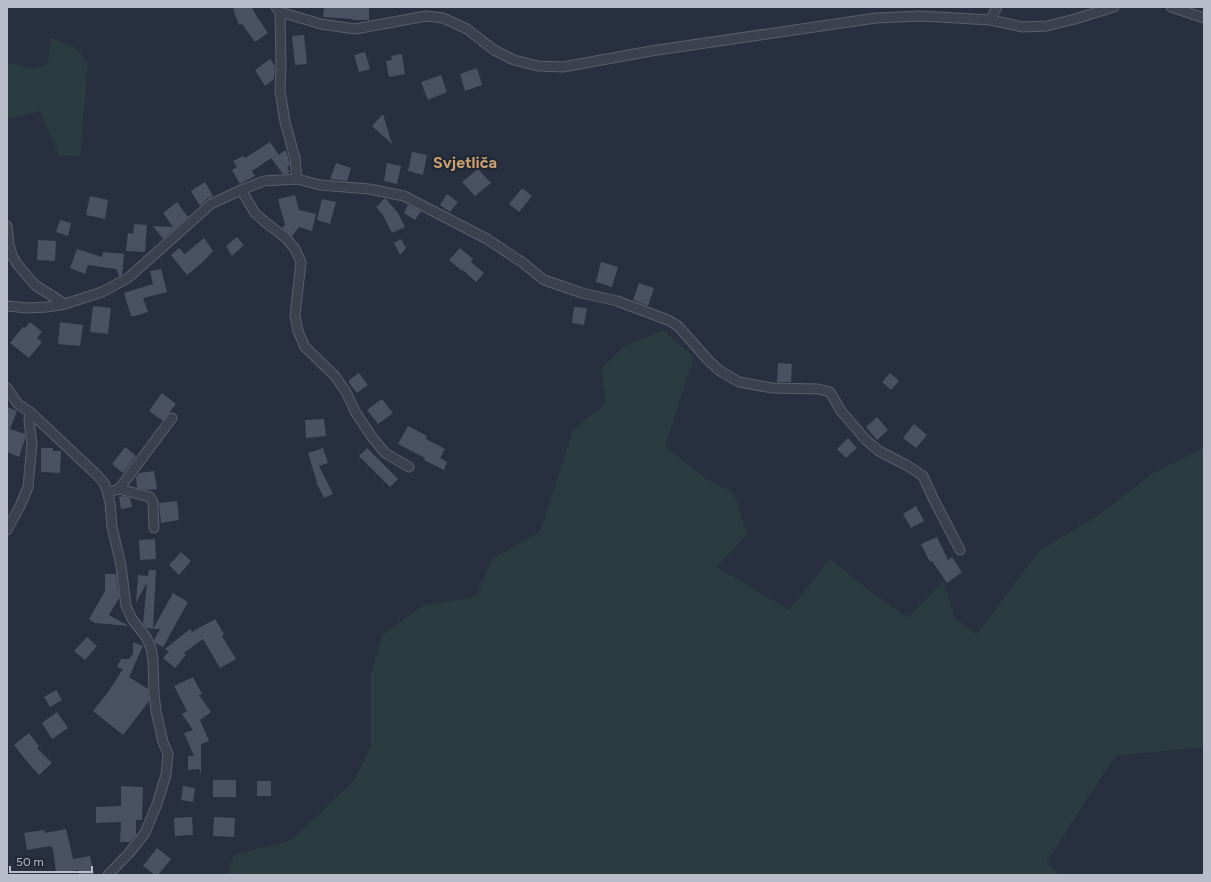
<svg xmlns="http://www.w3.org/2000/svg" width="1211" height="882" font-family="Figtree,sans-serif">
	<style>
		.green { fill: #2b3c40 }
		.building { fill: #4a5262 }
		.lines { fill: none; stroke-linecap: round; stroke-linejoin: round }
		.minor-casing { stroke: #5a5f6c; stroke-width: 11 }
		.minor { stroke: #3c414e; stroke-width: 9 }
		.labels { text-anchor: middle; stroke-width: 4; stroke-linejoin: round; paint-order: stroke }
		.quarter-label { font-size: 16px; font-weight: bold; fill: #cba171; stroke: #212633 }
	</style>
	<rect width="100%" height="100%" fill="#282f3e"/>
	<g class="green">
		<polygon points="50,37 75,48 88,63 80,156 59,155 40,111 7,119 7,62 34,69 48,64"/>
		<polygon points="663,330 694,357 665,446 706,479 734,493 747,534 717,567 789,610 830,559 871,592 908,618 943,581 955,619 977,634 1040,550 1102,513 1150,475 1204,447 1204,747 1116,756 1090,794 1046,863 1060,875 227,875 234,855 290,841 354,781 371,746 371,673 383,634 424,605 476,597 492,559 540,532 573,430 606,403 601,369 625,346"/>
	</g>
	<g class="building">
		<polygon points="238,7 252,7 254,12 268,33 255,42 242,24 239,25 233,9"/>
		<polygon points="324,7 369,7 369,20 352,20 352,19 323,17"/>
		<polygon points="304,35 307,64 295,65 292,36"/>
		<polygon points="365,52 370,69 359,72 354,55"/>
		<polygon points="402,54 405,74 389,77 386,61 392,60 391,56"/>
		<polygon points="270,59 275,66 274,79 265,86 255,70"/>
		<polygon points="477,68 482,85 465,91 460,74"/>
		<polygon points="441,75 447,92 428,100 421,82"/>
		<polygon points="383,114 392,144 372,126"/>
		<polygon points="270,142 279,155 285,150 287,153 290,165 287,167 290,172 287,174 283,174 271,158 252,171 255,176 240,184 232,170 237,167 233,161 243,156 245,158"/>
		<polygon points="412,152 427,155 423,175 408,171"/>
		<polygon points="336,163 351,168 347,181 330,179"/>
		<polygon points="387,163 401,166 397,184 384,181"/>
		<polygon points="478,169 491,183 475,196 462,182"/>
		<polygon points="205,182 213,196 207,199 200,206 191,191"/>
		<polygon points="522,188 532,196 519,212 509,204"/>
		<polygon points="447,194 458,202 450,212 440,205"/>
		<polygon points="295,195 299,210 316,214 312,231 299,227 292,236 282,228 285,225 278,199"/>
		<polygon points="90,196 108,200 105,219 86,215"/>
		<polygon points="385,198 398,213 405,227 392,233 383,215 376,207"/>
		<polygon points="322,199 336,202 330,224 317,220"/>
		<polygon points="177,202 188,217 163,239 153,226 173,227 163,213"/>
		<polygon points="408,205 421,211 415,220 404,213"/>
		<polygon points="60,220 71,223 68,236 56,232"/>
		<polygon points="134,224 147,225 145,252 126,251 128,233 133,234"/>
		<polygon points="237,237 244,245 232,256 226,246"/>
		<polygon points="204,238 213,251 203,262 187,275 171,255 179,248 185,254"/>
		<polygon points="401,239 406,248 400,255 394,243"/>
		<polygon points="38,240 56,241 55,261 37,260"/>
		<polygon points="460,248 473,259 471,262 484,273 476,282 463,270 462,271 449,260"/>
		<polygon points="77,249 102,257 103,252 124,254 122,275 119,276 116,268 116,269 88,265 85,274 70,268"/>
		<polygon points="601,262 618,267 612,287 596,282"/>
		<polygon points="161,269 167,292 143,298 148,312 135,316 131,316 124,293 153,284 150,271"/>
		<polygon points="639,283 654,288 648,306 633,300"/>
		<polygon points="93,306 111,308 108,334 90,332"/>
		<polygon points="574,307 587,308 584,325 572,323"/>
		<polygon points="30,322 42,332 37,338 42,342 29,358 10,343 23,327 25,328"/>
		<polygon points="60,322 83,325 80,346 58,344"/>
		<polygon points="778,363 792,364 791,382 777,382"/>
		<polygon points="359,373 368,385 357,393 349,383 349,380"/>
		<polygon points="890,373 899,381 891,390 882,382"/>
		<polygon points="162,393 176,404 163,421 149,411"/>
		<polygon points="382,399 393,413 378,424 367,410"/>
		<polygon points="7,407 17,411 10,429 25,434 25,439 19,457 7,452"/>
		<polygon points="877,417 888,430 877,440 866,427"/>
		<polygon points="324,419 326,436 306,438 305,420"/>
		<polygon points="914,424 927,435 916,448 903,438"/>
		<polygon points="408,426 427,436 426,439 445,449 440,458 447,462 444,470 424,460 425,458 398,444"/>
		<polygon points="848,438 857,448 846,458 837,449"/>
		<polygon points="125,447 136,456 123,473 112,464"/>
		<polygon points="41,448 53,448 53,451 61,451 60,473 41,472"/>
		<polygon points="323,448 328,463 319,466 333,494 324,498 316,482 317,482 308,453"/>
		<polygon points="367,448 398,479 390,487 359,456"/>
		<polygon points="154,471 157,489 147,490 137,488 136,477 139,473"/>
		<polygon points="124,496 130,498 132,507 121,509 119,497"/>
		<polygon points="177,501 179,520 161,523 159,503"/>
		<polygon points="916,506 924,521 911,528 903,514"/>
		<polygon points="937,537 948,560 952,557 962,572 947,583 932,561 930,562 921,544"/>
		<polygon points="155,539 156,559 140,560 139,540"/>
		<polygon points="181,552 191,561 179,575 169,565"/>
		<polygon points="149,570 156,570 153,629 147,628 143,624 147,582 136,603 138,575 148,576"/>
		<polygon points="105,574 116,574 119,598 109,615 129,626 95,623 89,619 105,591"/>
		<polygon points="173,593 188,602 163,647 155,643 154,640 160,629 153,629"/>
		<polygon points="215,619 224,634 222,636 236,659 220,668 203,639 184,653 186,655 175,668 163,658 169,651 165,649 190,629 192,632"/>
		<polygon points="87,637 97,646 85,660 74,651"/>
		<polygon points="133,642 143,646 129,677 148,689 149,701 123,735 93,711 108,692 123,669 117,667 121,659 129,659 133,654"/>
		<polygon points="193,677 202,694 199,695 211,712 200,720 209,741 201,744 201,773 199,769 188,770 188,756 194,756 184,733 193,730 182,714 187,711 174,686"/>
		<polygon points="56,690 62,700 50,707 44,697"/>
		<polygon points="57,712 68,728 52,739 42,723"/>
		<polygon points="29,733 39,746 37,748 52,763 39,775 29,764 14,745"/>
		<rect x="213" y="780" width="23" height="17"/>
		<rect x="257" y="781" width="14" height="15"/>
		<polygon points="121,786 143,787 142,820 136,820 136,835 130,842 120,842 121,822 96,823 96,807 121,806"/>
		<polygon points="183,786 195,788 193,802 181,800"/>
		<polygon points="192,817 193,835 175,836 174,818"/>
		<polygon points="214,817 235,818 234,837 213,836"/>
		<polygon points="66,829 73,859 90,856 94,875 79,875 78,870 56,873 53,849 52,849 51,846 27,850 24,833 44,830 45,833"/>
		<polygon points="157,848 171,859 158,875 155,875 143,866"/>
	</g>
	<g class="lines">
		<g class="minor-casing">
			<g id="minor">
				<polyline points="276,7 280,12 321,24 355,29 426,16 443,18 467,29 494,50 514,60 538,66 563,67 651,51 876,18 921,16 990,20 1023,27 1047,26 1075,19 1114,7"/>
				<polyline points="1171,7 1204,18"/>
				<polyline points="280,12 281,67 280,91 285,122 295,158 297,179"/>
				<polyline points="990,20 997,7"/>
				<polyline points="241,190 255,213 265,222 286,238 295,249 301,262 295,315 298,331 305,347 335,376 346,392 356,413 372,437 385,453 409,467"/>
				<polyline points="7,226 9,244 12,255 17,264 35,285 65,304"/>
				<polyline points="7,306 28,308 47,307 65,304 102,292 128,278 211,204 241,190 264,181 297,179 320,185 369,189 404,196 487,239 523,263 544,280 582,293 617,301 668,320 678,326 708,360 720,371 739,382 772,388 818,389 830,392 841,411 866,440 879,451 908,466 923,476 933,498 960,550"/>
				<polyline points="7,388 18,404 30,412 97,475 104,483 107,490 110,503 112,527 121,565 126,606 132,619 146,637 151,648 153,660 154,693 156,711 163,742 168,754 166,775 157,804 145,833 130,852 108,875"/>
				<polyline points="119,489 150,497 153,502 154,528"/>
				<polyline points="108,492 119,489 172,418"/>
				<polyline points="7,530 20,506 28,487 32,444 29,421 30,412"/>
			</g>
		</g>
		<use href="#minor" class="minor"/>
	</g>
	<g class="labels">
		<g class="quarter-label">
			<text x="465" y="168">Svjetliča</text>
		</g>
	</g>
	<rect width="1211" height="882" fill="none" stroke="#b8bdc9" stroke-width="16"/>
	<path d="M10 866v6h82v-6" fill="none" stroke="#b8bdc9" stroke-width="2"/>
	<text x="16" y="866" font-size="12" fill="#b8bdc9" stroke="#212633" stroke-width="3" paint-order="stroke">50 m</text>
</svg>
